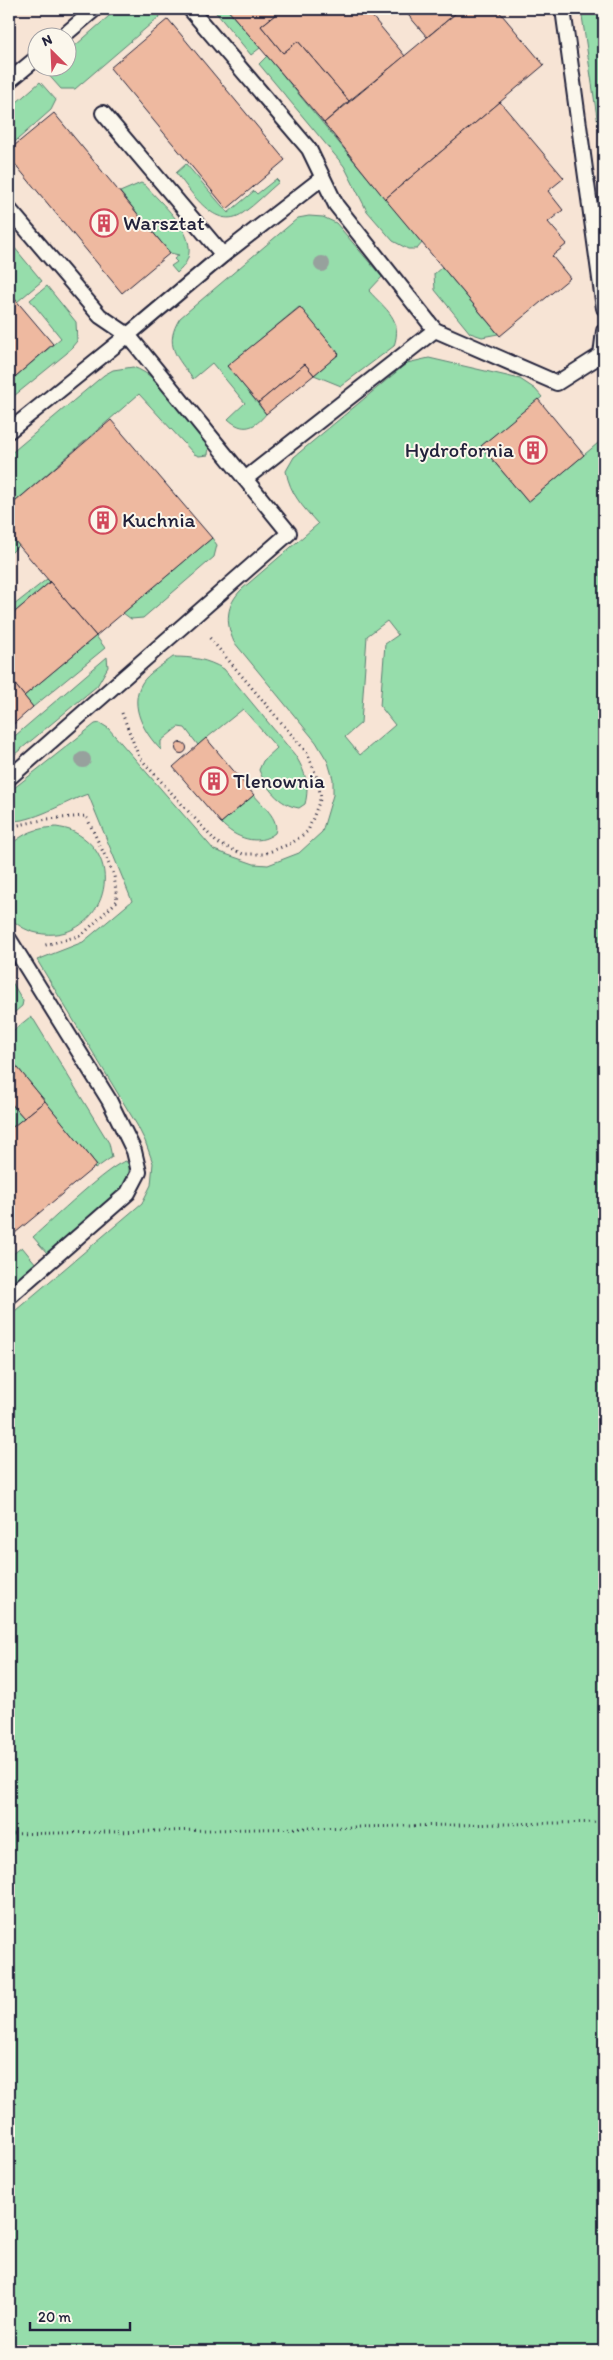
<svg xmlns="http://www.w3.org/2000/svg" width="613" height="2360" font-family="Itim,sans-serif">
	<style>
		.built { fill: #f7e4d5; fill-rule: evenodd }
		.green { fill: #96ddab; stroke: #5c8073; fill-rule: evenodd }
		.building { fill: #eeb9a0; stroke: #22223b }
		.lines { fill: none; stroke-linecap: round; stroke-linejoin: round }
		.service-casing { stroke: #22223b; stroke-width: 18 }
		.path { stroke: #22223b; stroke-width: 3; stroke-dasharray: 1 4; stroke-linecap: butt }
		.service { stroke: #fbf7ec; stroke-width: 14 }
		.tree { fill: #97a19d }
		.labels { text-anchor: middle; stroke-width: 4; stroke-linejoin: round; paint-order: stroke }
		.poi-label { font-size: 21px; fill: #22223b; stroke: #fbf7ec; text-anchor: start }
	</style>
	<rect width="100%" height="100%" fill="#fbf7ec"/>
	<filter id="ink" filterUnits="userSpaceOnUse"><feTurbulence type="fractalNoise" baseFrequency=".02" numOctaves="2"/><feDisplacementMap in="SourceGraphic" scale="10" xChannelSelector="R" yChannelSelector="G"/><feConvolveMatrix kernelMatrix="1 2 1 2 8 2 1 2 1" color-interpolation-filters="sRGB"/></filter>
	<g filter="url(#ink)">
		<path class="built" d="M 9,9 L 592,9 L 604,100 L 604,618 L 190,1207 L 9,1363 ZM 38,38 L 68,38 L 68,68 L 38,68 Z"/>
		<g class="green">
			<polygon points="117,9 164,9 166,11 75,89 61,89 45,71 49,68 68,68 68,52"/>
			<polygon points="213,9 227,9 260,48 251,55"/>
			<polygon points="581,9 604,9 604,165"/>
			<polygon points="267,56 422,243 417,249 408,249 393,241 367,211 344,166 259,64"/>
			<polygon points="40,82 56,100 51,110 9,147 9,109"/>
			<path d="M 186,164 L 228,213 L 254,191 L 257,194 L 276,179 L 279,182 C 267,192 256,204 243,213 C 215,232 191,191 176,173 Z"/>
			<path d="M 141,183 L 145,185 C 165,208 211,244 177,273 L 171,266 L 177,262 L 174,259 L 179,255 L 170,253 L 120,192 Z"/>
			<path d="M 309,216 L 323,217 L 336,223 L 382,277 L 369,291 C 386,310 403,319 394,346 L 341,386 L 314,375 L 339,354 L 299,307 L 228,366 L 266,414 C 255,428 243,433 228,419 L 245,403 L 212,363 L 193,379 C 177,357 163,345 180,318 L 298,218 Z"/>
			<polygon points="9,241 42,281 17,302 9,292"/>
			<polygon points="442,267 498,334 482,337 470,333 435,290 434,274"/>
			<polygon points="47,286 76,322 77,341 67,353 9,400 9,382 61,338 30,300"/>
			<path d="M 429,358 L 520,379 L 535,389 L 542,397 L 481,446 L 528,502 L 604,438 L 604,2351 L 9,2351 L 9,1316 L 142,1203 L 151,1185 L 153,1163 L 145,1141 L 137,1125 L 37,960 L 83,942 L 132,901 L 88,794 C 68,800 29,825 9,820 L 9,792 L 95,724 L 100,723 L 108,728 L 214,850 L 254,864 L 268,865 L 299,853 L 322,832 L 333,795 L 333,779 L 328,762 L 316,742 L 234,642 C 225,622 226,605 242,589 L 318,524 C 303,507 290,494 286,471 L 294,457 L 407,363 ZM 387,621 L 398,635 L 385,644 L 380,706 L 395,725 L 360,755 L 345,737 L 361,723 L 367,636 Z"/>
			<path d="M 133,367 C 163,377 188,419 209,444 L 208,455 L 199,456 L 194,454 L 139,394 L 9,507 L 9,455 L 104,375 L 113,370 Z"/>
			<polygon points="9,534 19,545 9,555"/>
			<polygon points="212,538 217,545 214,557 143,618 131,619 123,613"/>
			<polygon points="47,579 50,582 9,617 9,609"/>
			<polygon points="96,636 105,648 33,707 24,696"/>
			<polygon points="107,657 108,667 97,686 9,759 9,741"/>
			<path d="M 173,657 C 193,657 206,659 224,669 L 295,755 C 305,771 310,785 305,804 L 299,808 C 279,805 266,788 259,770 L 263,761 L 277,748 L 243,709 L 198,745 L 185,728 L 178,727 L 161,741 L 161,750 C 145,734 128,706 142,683 C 148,673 164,664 173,657 Z"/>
			<path d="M 254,795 C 262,805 280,819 275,833 C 258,847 235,838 221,823 Z"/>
			<path d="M 56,827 C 62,828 69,829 74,832 C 132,861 100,946 37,933 C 27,931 13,924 9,914 C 5,905 9,859 9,846 C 24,833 36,828 56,827 Z"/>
			<polygon points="9,977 23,1001 22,1006 9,1017"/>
			<polygon points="30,1017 34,1020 109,1143 112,1157 95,1169 94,1168 97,1165 9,1057 9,1034"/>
			<polygon points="9,1101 24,1118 9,1130"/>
			<path d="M 126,1161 L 129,1165 L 129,1176 L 121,1192 L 47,1253 L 33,1237 C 50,1222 110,1164 126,1161 Z"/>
			<polygon points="22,1247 36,1264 9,1287 9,1257"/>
		</g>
		<g class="building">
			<polygon points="227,9 278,9 280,11 261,26 283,53 298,41 349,101 324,123"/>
			<polygon points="278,9 366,9 405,56 349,101 298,41 283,53 261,26 280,11"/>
			<polygon points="403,9 461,9 427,37"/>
			<polygon points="461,9 497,9 544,65 385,199 324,123"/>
			<polygon points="168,19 285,160 227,209 110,68"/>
			<polygon points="500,102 564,178 548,191 563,210 548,222 567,244 552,256 570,278 500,336 385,199"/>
			<polygon points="54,113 170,253 122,293 9,157 9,150"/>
			<polygon points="9,292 53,344 9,382"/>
			<polygon points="300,307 339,354 314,375 305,364 258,403 227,366"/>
			<polygon points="305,364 314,375 266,414 258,403"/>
			<polygon points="538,399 584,455 528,502 481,446"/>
			<polygon points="111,420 212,538 96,636 9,534 9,507"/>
			<polygon points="50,582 96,636 24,696 9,677 9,617"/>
			<polygon points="9,677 33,707 9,728"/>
			<polygon points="206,738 254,795 221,823 173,767"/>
			<circle cx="181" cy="748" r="5.5"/>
			<polygon points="9,1057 45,1101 24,1118 9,1101"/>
			<polygon points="45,1101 97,1165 9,1238 9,1130"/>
		</g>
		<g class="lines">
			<g class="service-casing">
				<g id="service">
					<polyline points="190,9 309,149 336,205 435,330 557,383 601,355 604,331"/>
					<polyline points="563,9 604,308"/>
					<polyline points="61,38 95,9"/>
					<polyline points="9,81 38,57"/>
					<polyline points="103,113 223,255"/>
					<polyline points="9,209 100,316 128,335 9,431"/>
					<polyline points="245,479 435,330"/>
					<polyline points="9,778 289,533 128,335 223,255 322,178"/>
					<polyline points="9,939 109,1100 134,1151 139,1172 128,1193 9,1297"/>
				</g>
			</g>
			<g class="path">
				<polyline points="122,713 139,757 217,843 243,854 264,854 292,843 308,831 321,797 316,775 308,754 208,636"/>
				<polyline points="9,827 47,819 86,816 114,875 117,901 82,935 42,946"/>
				<polyline points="9,1834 604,1822"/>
			</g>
			<use href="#service" class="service"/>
		</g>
		<g class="tree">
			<circle cx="322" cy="264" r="8"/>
			<circle cx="83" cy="760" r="8"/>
		</g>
	</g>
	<defs>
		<g id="building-ring" transform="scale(1.4375)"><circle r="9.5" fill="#fbf7ec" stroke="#d1495b" stroke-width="1.5"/><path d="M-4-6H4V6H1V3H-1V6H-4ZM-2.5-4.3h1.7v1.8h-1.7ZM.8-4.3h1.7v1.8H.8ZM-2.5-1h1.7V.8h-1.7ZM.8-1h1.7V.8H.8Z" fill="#d1495b"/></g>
	</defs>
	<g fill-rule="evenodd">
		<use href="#building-ring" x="104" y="223"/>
		<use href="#building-ring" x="533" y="450"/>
		<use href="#building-ring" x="103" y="520"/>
		<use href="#building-ring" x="214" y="781"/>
	</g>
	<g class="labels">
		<g class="poi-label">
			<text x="123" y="230">Warsztat</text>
			<text x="514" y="457" text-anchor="end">Hydrofornia</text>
			<text x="122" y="527">Kuchnia</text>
			<text x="233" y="788">Tlenownia</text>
		</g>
	</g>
	<rect width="613" height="2360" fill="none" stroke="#fbf7ec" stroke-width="30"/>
	<rect x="15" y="15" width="583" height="2330" fill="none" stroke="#22223b" stroke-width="2" filter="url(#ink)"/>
	<g transform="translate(52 52) rotate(336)"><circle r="24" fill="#fbf7ec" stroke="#a4a2a5"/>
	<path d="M0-4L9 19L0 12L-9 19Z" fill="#d1495b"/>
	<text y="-8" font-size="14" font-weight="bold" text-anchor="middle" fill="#22223b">N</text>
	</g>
	<path d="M30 2322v8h100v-8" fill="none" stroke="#22223b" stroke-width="2.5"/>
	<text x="38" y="2322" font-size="15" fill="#22223b" stroke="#fbf7ec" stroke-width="4" paint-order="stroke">20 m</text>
</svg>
